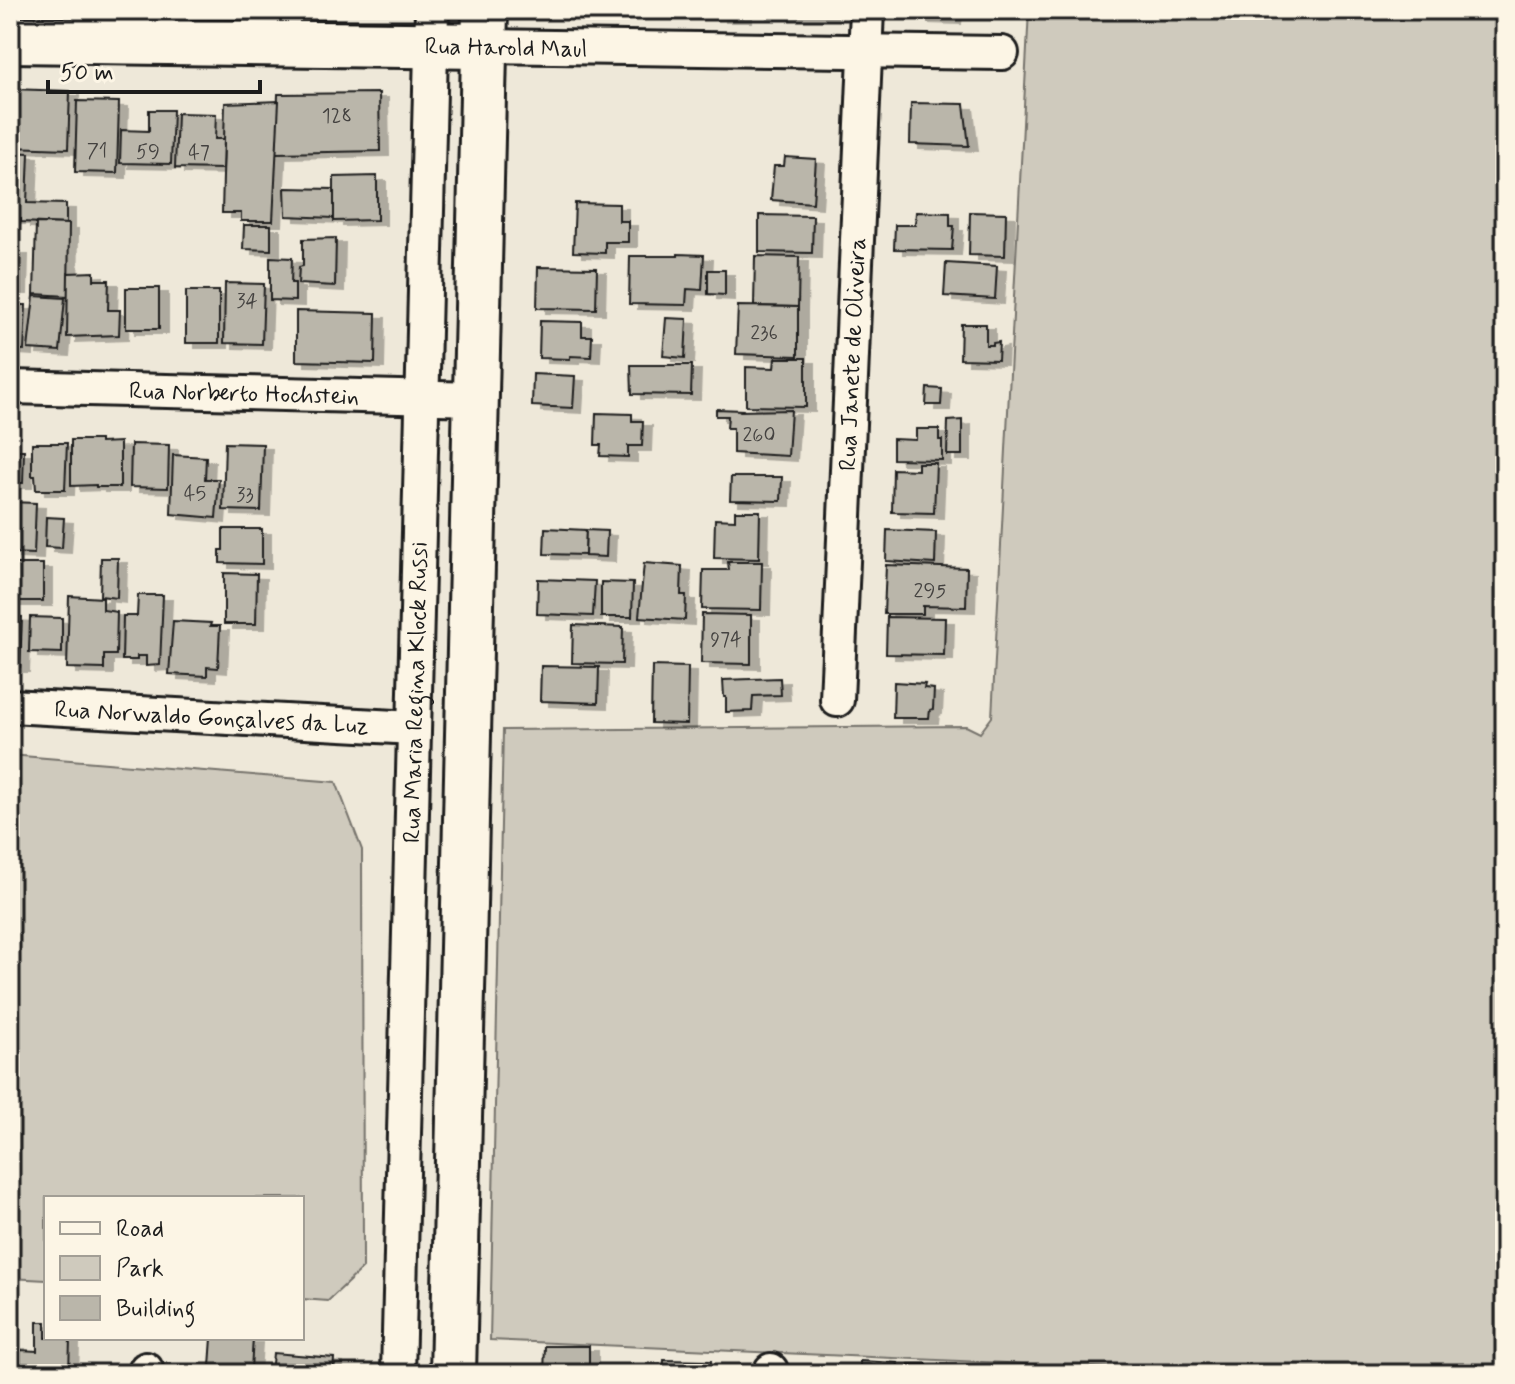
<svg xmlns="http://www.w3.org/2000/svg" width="1515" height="1384" font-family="Mynerve,sans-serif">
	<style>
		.green { fill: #cfcabd; stroke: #76736c; stroke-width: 2 }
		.building { fill: #bab6aa; stroke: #1c1c1c; stroke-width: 2; filter: url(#shadow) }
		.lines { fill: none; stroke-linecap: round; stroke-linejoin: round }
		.street-casing { stroke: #1c1c1c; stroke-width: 38 }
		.secondary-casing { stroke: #1c1c1c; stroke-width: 50 }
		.street { stroke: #fcf5e5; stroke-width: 32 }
		.secondary { stroke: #fcf5e5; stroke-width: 44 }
		.labels { text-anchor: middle; stroke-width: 8; stroke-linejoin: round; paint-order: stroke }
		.number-label { font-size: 20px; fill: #444240 }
		.street-label { font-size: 24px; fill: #1c1c1c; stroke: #fcf5e5 }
	</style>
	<defs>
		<filter id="shadow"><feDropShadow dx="9" dy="5" stdDeviation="0" flood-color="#0004"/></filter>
	</defs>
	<rect width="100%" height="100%" fill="#eee8d9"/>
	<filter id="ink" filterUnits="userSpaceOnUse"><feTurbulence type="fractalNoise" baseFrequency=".0125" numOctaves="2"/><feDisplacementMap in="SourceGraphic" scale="16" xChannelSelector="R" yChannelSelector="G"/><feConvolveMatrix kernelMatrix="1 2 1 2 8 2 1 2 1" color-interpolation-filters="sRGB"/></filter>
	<g filter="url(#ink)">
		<g class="green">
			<polygon points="1029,10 1505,10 1505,1374 1249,1374 490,1340 503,730 966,726 980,733 992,717"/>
			<polygon points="10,755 336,782 362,850 363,1268 328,1301 302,1299 302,1198 46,1198 46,1280 10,1278"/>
		</g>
		<g class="building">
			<rect x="176" y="10" width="34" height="8"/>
			<rect x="539" y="10" width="61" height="2"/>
			<polygon points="681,10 717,10 717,14 680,12"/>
			<rect x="717" y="10" width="26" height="7"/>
			<rect x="759" y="10" width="69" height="3"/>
			<polygon points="919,10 953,10 952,19 919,18"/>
			<polygon points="10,89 70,91 68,149 10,147"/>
			<polygon points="379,93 380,151 276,153 278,94"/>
			<polygon points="77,101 119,102 117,173 75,172"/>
			<polygon points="279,101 273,221 241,221 241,213 222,213 225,103"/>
			<polygon points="911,103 964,104 969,146 910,144"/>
			<polygon points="149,110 173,110 171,164 120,163 121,130 149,131"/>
			<polygon points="177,113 216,114 215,139 224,139 223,169 175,168"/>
			<polygon points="10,152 29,153 27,203 66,204 66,224 21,222 21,219 10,219"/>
			<polygon points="785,157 816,159 813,203 771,200 774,166 784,166"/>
			<polygon points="377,176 377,220 334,221 334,177"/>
			<polygon points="285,188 334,189 334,218 286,216"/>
			<polygon points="575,203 619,204 619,221 628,221 628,242 605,242 605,253 573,252"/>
			<polygon points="916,212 950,213 950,226 954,226 952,250 894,249 895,225 915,225"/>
			<polygon points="970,212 1006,213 1005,256 969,255"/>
			<polygon points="759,215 813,216 812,253 759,252"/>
			<polygon points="36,223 69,224 68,296 34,294"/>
			<polygon points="244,225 271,225 271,250 243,249"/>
			<polygon points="336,238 335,286 298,284 299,267 303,266 303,239"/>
			<polygon points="10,250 19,250 18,289 10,289"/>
			<polygon points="678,254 704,255 702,290 687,289 686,305 629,304 630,256 678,256"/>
			<polygon points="755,256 799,257 798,307 754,306"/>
			<polygon points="270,257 292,258 291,283 295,283 295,301 270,300"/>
			<polygon points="946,263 997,266 995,299 944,296"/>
			<polygon points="538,267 597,268 596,309 537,308"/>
			<polygon points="708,270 725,270 725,295 708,294"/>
			<polygon points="94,272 94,280 109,280 108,310 120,310 119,335 67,337 68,273"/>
			<polygon points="225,283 264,284 262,344 224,343"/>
			<rect x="126" y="288" width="33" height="41"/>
			<rect x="186" y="291" width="33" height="52"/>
			<polygon points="34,296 65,298 60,351 28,349"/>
			<polygon points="10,305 26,305 24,350 10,349"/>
			<polygon points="738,306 798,307 798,356 736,354"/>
			<polygon points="296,311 376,313 375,363 296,361"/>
			<polygon points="666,318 687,319 685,358 663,356"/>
			<polygon points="540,321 582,322 582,336 592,336 591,357 570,356 570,359 539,358"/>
			<polygon points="961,324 986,324 986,345 993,345 993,343 999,342 998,360 960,359"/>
			<polygon points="775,358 806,358 806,407 746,406 746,367 774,368"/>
			<polygon points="631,365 692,365 691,395 632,394"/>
			<polygon points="533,374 575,376 573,408 532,406"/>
			<polygon points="927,388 942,389 941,405 926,405"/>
			<polygon points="716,409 742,410 741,411 791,410 788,456 733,453 733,428 727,428 728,416 716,416"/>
			<polygon points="596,413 632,414 632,421 643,421 642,446 628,446 628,457 600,456 601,445 595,445"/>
			<polygon points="962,420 962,455 947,455 948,421"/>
			<polygon points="916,429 939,429 939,440 942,440 942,460 893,459 893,439 916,440"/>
			<polygon points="71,440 100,440 100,443 120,442 120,487 96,487 96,485 71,486"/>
			<polygon points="32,443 67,443 65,490 36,490 35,476 32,476"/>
			<polygon points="225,443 263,444 261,511 223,510"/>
			<polygon points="131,444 169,445 168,488 130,487"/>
			<polygon points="10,450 24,450 23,483 10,483"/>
			<polygon points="173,455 206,457 205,479 219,479 216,518 171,514"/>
			<polygon points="918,463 936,463 934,513 892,512 893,469 918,470"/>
			<polygon points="731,477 782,477 781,501 730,500"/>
			<polygon points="10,502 36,503 34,554 10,553"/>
			<polygon points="735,511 760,511 759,559 714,558 715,519 735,520"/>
			<polygon points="46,517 64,518 62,548 45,547"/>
			<polygon points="545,528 586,530 585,555 544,554"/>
			<polygon points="223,529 262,529 262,564 220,563 220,550 223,550"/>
			<polygon points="586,530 607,531 606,557 585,556"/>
			<polygon points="887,530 936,532 935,564 886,561"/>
			<polygon points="101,558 118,558 117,598 100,596"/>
			<polygon points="728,562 762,562 761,610 702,609 703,570 729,570"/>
			<polygon points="644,563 682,566 681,595 686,595 685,620 639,617"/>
			<rect x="10" y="564" width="33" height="37"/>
			<polygon points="886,565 967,568 966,607 923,606 923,614 884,614"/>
			<polygon points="224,573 257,574 256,624 224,624"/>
			<polygon points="538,579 595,581 593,616 537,614"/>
			<polygon points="601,582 633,583 632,617 601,617"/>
			<polygon points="138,595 163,595 160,665 146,666 146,656 137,656 137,660 122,660 123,616 137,616"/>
			<polygon points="69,596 103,598 103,610 117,612 116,655 104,655 104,669 67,668"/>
			<polygon points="702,614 751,615 751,664 701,663"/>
			<polygon points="10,616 22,617 20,667 10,667"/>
			<polygon points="30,617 62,618 62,653 29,652"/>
			<polygon points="887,617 945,618 944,655 886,654"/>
			<polygon points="173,621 211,623 210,626 220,626 218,668 207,667 207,676 169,674"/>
			<polygon points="573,625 623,627 622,664 572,663"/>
			<polygon points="541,666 599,667 598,703 540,701"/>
			<polygon points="652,666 688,667 687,724 651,723"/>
			<polygon points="780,678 781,695 753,696 752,711 726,712 726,697 724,697 723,680"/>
			<polygon points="894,682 925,684 924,688 934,689 933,709 930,710 929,718 893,718"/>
			<polygon points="37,1322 46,1322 46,1338 70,1338 69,1374 20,1373 20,1350 37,1351"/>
			<polygon points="212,1338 253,1338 251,1369 244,1369 244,1374 218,1374 219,1366 210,1366"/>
			<polygon points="10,1344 16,1344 15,1374 10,1374"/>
			<polygon points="545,1346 589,1346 589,1374 544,1374"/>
			<polygon points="273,1353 334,1358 333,1374 271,1374"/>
			<polygon points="664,1360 711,1361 710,1374 663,1374"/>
			<polygon points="860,1361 898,1363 897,1374 860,1374"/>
			<rect x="909" y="1364" width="18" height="10"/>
		</g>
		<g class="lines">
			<g class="street-casing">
				<g id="street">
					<polyline points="484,46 1002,53"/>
					<path id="s1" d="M 10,387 L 476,399"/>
					<path id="s2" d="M 837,700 L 867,10"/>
					<path id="s3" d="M 10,706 L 414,728"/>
					<polyline points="146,1374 146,1369"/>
					<path id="s4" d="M 398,1374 L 432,10"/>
					<polyline points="770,1374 771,1370"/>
				</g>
			</g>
			<g class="secondary-casing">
				<g id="secondary">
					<polyline points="10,40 484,46"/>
					<polyline points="453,1374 485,10"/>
				</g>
			</g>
			<use href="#street" class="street"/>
			<use href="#secondary" class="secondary"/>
		</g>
	</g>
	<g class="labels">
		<g class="number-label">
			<text x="337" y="122">128</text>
			<text x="97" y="157">71</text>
			<text x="148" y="158">59</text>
			<text x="199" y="159">47</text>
			<text x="247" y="307">34</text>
			<text x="764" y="339">236</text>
			<text x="759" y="441">260</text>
			<text x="195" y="500">45</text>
			<text x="245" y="501">33</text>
			<text x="930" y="597">295</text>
			<text x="726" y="646">974</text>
		</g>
		<g class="street-label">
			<text transform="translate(506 47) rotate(1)" y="8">Rua Harold Maul</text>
			<text dy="8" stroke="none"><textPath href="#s2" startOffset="346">Rua Janete de Oliveira</textPath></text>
			<text dy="8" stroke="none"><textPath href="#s1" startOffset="234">Rua Norberto Hochstein</textPath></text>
			<text dy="8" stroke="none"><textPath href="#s4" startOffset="682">Rua Maria Regina Klock Russi</textPath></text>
			<text dy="8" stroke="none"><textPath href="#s3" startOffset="202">Rua Norwaldo Gonçalves da Luz</textPath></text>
		</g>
	</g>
	<rect width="1515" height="1384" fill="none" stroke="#fcf5e5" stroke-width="40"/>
	<rect x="20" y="20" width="1475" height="1344" fill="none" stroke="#1c1c1c" stroke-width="3" filter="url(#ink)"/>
	<rect x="44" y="1196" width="260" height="144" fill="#fcf5e5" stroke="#a29e95" stroke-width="2"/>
	<rect x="60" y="1222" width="40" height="12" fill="#fcf5e5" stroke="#a29e95" stroke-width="2"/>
	<text x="116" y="1236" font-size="24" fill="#1c1c1c">Road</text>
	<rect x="60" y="1256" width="40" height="24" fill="#cfcabd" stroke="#a29e95" stroke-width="2"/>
	<text x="116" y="1276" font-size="24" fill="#1c1c1c">Park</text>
	<rect x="60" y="1296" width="40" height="24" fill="#bab6aa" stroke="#a29e95" stroke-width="2"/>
	<text x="116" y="1316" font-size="24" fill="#1c1c1c">Building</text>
	<path d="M48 80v12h212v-12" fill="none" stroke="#1c1c1c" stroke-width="4"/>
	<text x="60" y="80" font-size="24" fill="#1c1c1c" stroke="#fcf5e5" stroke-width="6" paint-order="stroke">50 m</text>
</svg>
